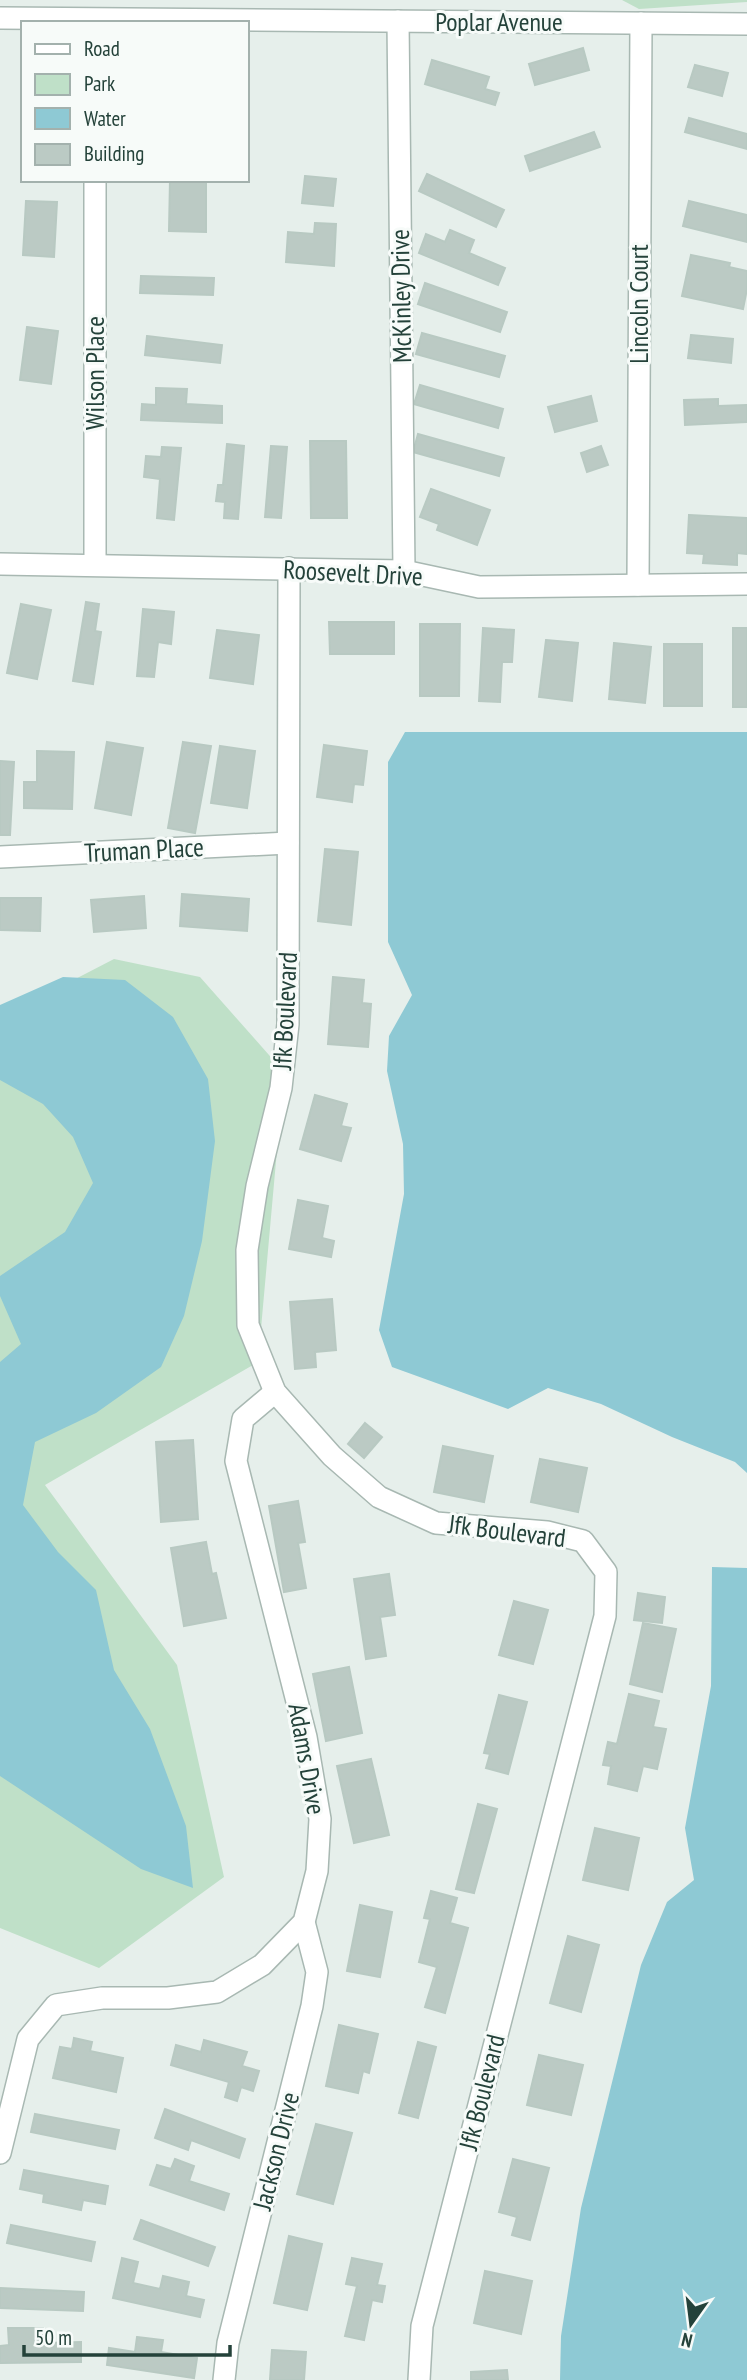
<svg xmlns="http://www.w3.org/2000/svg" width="747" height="2380" font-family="'PT Sans Narrow',sans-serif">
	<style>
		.green { fill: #bfe0c8 }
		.water { fill: #8ec9d4 }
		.building { fill: #bbcac4; stroke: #b8c9c2; stroke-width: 2 }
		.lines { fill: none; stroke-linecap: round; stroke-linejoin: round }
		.street-casing { stroke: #a8b8b2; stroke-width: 24 }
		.street { stroke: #fff; stroke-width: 21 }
		.labels { text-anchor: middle; stroke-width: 6; stroke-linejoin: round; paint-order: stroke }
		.street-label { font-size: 26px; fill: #24423a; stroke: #f7fbf9 }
	</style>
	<rect width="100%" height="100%" fill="#e6efeb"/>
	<g class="green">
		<polygon points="622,0 747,0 747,2 639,9"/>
		<polygon points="114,959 200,977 284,1072 258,1362 45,1485 177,1665 224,1877 99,1968 0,1928 0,1018"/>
	</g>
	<g class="water">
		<polygon points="405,732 747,732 747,1473 735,1462 672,1437 601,1404 548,1388 508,1409 392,1367 379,1330 404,1194 403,1144 387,1071 389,1036 412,995 388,942 388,762"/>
		<polygon points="63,977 125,980 173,1017 208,1079 215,1141 202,1241 184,1316 161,1367 96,1413 35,1442 23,1505 58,1552 96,1590 114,1670 150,1729 186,1826 193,1888 141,1869 0,1776 0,1362 21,1344 0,1296 0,1276 65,1232 93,1183 73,1137 43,1104 0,1080 0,1005"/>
		<polygon points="712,1567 747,1568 747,2380 560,2380 561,2336 581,2208 641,1965 667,1902 694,1880 685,1828 711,1686"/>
	</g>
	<g class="building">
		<polygon points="583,48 589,70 535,85 529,64"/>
		<polygon points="432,60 489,77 485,89 499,93 495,105 425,84"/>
		<polygon points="695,65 728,73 722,96 688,87"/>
		<polygon points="689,118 747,134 747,149 685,132"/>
		<polygon points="594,132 600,147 530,171 525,156"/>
		<polygon points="427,174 504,210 496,227 419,191"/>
		<polygon points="305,176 336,179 333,206 302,203"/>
		<polygon points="170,180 206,180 206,232 169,231"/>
		<polygon points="26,201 57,202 54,257 23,255"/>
		<polygon points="689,201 747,215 747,242 683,226"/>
		<polygon points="315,223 336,224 334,266 286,262 288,232 314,234"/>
		<polygon points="450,230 474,240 469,253 505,268 498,285 419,253 426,234 445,242"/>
		<polygon points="691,255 730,263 729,267 747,271 747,289 743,309 682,296"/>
		<polygon points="141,276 214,278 213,295 140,293"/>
		<polygon points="425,283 507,312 500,332 418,304"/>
		<polygon points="27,327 58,331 51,384 20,380"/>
		<polygon points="422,333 505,356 499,377 416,354"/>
		<polygon points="691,335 733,339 731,363 688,358"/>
		<polygon points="147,336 222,345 220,363 145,355"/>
		<polygon points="420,385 503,409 498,428 414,404"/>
		<polygon points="156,388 187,389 186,404 222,406 222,423 141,420 142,404 156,405"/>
		<polygon points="591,396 597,421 555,432 548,407"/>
		<polygon points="718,399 718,406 747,405 747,422 685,425 684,400"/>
		<polygon points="418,434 504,458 499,476 413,452"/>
		<polygon points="310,441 346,441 347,518 311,518"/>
		<polygon points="227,444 244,446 238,519 224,518 225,502 216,501 218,485 223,485"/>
		<polygon points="271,446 287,447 281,518 265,517"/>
		<polygon points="601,446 608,465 587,472 581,453"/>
		<polygon points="162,447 181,448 174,520 157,518 160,479 144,477 146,456 161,457"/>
		<polygon points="431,489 490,510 477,545 437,530 439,524 420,517"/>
		<polygon points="689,515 747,518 747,554 737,553 737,565 703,563 704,554 687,553"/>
		<polygon points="86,602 99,604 95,631 101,632 93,684 73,681"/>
		<polygon points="21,604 51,610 37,679 7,673"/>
		<polygon points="143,609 174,612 171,644 158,642 154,677 137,676"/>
		<polygon points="329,622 394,622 394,654 330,654"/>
		<polygon points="420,624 460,624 459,696 420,696"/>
		<polygon points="483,628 514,630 512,662 502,662 500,702 479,701"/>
		<rect x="733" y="628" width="14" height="79"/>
		<polygon points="217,630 259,635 253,684 210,678"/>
		<polygon points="546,640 578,643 572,701 539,697"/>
		<polygon points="614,643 651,647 645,703 609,699"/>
		<rect x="664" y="644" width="38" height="62"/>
		<polygon points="107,742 143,748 131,815 95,808"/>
		<polygon points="183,742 211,746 195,833 168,828"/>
		<polygon points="324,745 367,751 363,785 354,784 352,802 317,797"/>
		<polygon points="220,746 255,751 247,808 211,803"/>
		<polygon points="37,751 74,752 72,809 24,808 24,782 37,782"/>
		<polygon points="0,761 14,762 10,835 0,835"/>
		<polygon points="325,849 358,852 351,925 318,921"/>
		<polygon points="182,894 249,899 247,931 180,926"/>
		<polygon points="144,896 146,928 94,932 91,900"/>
		<polygon points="0,898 41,898 40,931 0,930"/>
		<polygon points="333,977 364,980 362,1003 371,1004 368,1047 328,1044"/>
		<polygon points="315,1095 347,1104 341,1126 351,1128 341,1161 300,1149"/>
		<polygon points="298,1200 328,1206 322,1238 334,1241 331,1257 289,1249"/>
		<polygon points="332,1299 336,1350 315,1352 316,1367 295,1369 290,1302"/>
		<polygon points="365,1423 382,1437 364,1458 348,1444"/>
		<polygon points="193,1440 198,1519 161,1522 156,1442"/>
		<polygon points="443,1446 493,1456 484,1502 434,1492"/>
		<polygon points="540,1459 587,1468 578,1512 531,1502"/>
		<polygon points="298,1501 305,1542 298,1543 306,1588 284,1592 269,1506"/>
		<polygon points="206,1542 212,1574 216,1573 226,1618 184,1626 171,1548"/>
		<polygon points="389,1574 395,1615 380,1617 386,1656 366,1659 354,1579"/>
		<polygon points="638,1593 665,1597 662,1623 634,1620"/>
		<polygon points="514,1601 548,1610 533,1664 499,1655"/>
		<polygon points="643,1623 676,1629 662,1692 630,1684"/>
		<polygon points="349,1667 362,1733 326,1741 313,1674"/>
		<polygon points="629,1694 659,1701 653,1727 666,1729 657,1769 643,1766 637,1791 608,1784 611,1766 603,1765 608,1742 617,1744"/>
		<polygon points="499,1695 527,1702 508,1774 486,1768 490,1754 484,1753"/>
		<polygon points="371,1759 389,1835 354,1843 337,1766"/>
		<polygon points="478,1804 497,1809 474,1893 456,1889"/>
		<polygon points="595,1828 639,1838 628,1890 583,1880"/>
		<polygon points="431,1891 457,1898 450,1923 468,1928 445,2013 425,2007 437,1967 419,1962 430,1919 424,1918"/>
		<polygon points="360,1905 392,1912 380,1977 347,1971"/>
		<polygon points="568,1936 599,1945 581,2012 550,2003"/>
		<polygon points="339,2025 378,2034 369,2073 363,2071 358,2093 326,2086"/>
		<polygon points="74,2038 92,2042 90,2051 123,2058 116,2092 53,2078 60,2047 72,2049"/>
		<polygon points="204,2040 247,2052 242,2066 259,2071 253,2091 241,2087 237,2101 225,2097 229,2082 171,2065 176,2045 201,2052"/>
		<polygon points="418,2042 436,2047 418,2118 399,2113"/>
		<polygon points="539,2055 583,2065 571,2115 527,2105"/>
		<polygon points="165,2109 245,2139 239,2158 191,2140 188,2150 155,2138"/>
		<polygon points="35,2114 119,2130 115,2149 31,2132"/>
		<polygon points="316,2124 352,2133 333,2204 297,2194"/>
		<polygon points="175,2159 194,2166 189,2181 229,2194 224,2210 150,2185 157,2165 171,2169"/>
		<polygon points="513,2159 549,2168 530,2240 512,2235 517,2217 499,2212"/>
		<polygon points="24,2170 108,2186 105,2204 83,2200 81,2210 43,2202 44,2194 20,2189"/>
		<polygon points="141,2220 215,2247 208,2266 134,2239"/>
		<polygon points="11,2225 95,2242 91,2261 7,2243"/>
		<polygon points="289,2236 322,2244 307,2310 274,2303"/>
		<polygon points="122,2258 138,2262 133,2283 160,2289 163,2276 189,2282 186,2296 204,2300 200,2317 113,2298"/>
		<polygon points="352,2258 382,2264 377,2285 385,2286 382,2302 372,2300 364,2340 345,2336 357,2286 346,2284"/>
		<polygon points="485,2271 532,2281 521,2334 474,2323"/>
		<polygon points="0,2288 84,2292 83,2311 0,2308"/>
		<polygon points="8,2328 43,2328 43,2343 81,2342 81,2362 0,2363 0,2346 9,2345"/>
		<polygon points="137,2337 163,2340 161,2352 197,2358 194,2378 107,2365 109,2348 135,2352"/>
		<polygon points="272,2350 306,2352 304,2380 270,2380"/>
		<polygon points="507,2370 508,2380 471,2380 471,2372"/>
	</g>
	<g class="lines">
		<g class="street-casing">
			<g id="street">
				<polyline points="0,18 747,24"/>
				<polyline points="398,21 404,571"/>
				<polyline points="0,564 404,571 479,587 747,584"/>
				<polyline points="95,565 95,180"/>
				<polyline points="289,568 288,1024 281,1088 257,1186 247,1250 248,1325 275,1392 332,1456 379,1497 436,1523 547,1532 583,1541 606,1572 605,1616 422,2326 419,2380"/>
				<polyline points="638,585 641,23"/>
				<polyline points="0,857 288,843"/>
				<polyline points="0,2153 28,2039 56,2005 102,1998 168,1998 217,1992 262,1965 304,1922 317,1871 320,1819 306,1737 236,1461 243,1419 275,1392"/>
				<polyline points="224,2380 228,2343 312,2006 317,1972 304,1922"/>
			</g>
		</g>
		<use href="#street" class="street"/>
	</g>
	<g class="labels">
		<g class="street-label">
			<text x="499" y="31">Poplar Avenue</text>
			<text transform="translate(401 296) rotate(-91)" y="9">McKinley Drive</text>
			<text transform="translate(639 304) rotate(-90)" y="9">Lincoln Court</text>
			<text transform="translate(95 373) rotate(-90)" y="9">Wilson Place</text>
			<text transform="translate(353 573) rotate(3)" y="9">Roosevelt Drive</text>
			<text transform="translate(144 850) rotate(-3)" y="9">Truman Place</text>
			<text transform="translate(285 1011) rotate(-87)" y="9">Jfk Boulevard</text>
			<text transform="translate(507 1531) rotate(7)" y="9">Jfk Boulevard</text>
			<text transform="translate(307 1759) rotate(80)" y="9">Adams Drive</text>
			<text transform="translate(482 2092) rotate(-76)" y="9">Jfk Boulevard</text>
			<text transform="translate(276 2151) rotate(-76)" y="9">Jackson Drive</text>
		</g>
	</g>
	<rect x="21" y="21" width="228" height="161" fill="#f7fbf9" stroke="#a3b1ad" stroke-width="2"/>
	<rect x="35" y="44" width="35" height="10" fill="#ffffff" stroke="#a3b1ad" stroke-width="2"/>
	<text x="84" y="56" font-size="21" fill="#24423a">Road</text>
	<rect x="35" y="74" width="35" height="21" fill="#bfe0c8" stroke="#a3b1ad" stroke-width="2"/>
	<text x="84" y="91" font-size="21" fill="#24423a">Park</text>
	<rect x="35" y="108" width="35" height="21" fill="#8ec9d4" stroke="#a3b1ad" stroke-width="2"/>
	<text x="84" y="126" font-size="21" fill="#24423a">Water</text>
	<rect x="35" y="144" width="35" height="21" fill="#bbcac4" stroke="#a3b1ad" stroke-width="2"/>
	<text x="84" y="161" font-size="21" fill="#24423a">Building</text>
	<g transform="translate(691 2324) rotate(194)" stroke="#f7fbf9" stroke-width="5" paint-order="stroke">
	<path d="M0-5L12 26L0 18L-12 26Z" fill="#24423a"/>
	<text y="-10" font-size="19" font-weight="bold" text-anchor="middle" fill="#24423a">N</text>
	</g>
	<path d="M24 2345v10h206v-10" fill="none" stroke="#24423a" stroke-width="3.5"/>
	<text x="35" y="2345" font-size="21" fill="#24423a" stroke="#f7fbf9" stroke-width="5" paint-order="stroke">50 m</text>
</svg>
